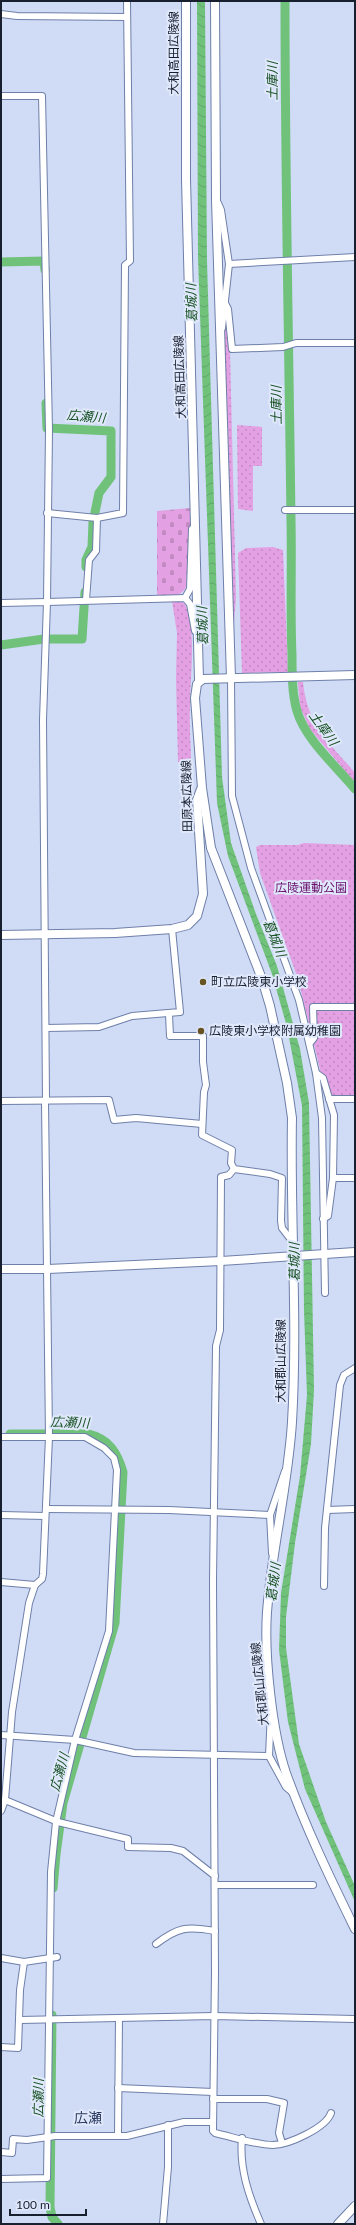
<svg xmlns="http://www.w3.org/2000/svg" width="356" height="2225" font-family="Lato,'Noto Sans JP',sans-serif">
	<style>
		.grass { fill: url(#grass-dots) }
		.cemetery { fill: url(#cemetery-stones) }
		.water { fill: url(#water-waves) }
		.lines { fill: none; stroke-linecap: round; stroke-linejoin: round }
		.river { stroke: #70c27b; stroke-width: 9 }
		.street-casing { stroke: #6e7fa8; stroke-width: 8 }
		.secondary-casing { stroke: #6e7fa8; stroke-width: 10 }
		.street { stroke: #fff; stroke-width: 6 }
		.secondary { stroke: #fff; stroke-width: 8 }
		.poi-dot { fill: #675321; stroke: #e0e8fb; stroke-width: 1.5 }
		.labels { text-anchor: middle; stroke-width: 4; stroke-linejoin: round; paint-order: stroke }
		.street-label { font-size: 12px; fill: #181f2f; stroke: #e0e8fb }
		.park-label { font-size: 12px; fill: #6a0f6c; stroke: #e0e8fb }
		.poi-label { font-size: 12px; fill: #181f2f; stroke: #e0e8fb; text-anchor: start }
		.water-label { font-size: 13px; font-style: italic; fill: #185224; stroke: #e0e8fb }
		.quarter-label { font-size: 14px; fill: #2c3a5f; stroke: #e0e8fb }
	</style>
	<defs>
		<pattern id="grass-dots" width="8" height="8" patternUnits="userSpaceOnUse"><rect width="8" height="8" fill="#e3a0e2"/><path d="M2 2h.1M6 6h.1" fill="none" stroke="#c289c2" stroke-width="1.8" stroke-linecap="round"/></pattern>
		<pattern id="cemetery-stones" width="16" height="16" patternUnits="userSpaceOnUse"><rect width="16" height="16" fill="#e3a0e2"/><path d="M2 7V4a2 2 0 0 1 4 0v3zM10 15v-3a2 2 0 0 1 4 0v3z" fill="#c289c2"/></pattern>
		<pattern id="water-waves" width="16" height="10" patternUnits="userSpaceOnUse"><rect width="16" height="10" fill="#70c27b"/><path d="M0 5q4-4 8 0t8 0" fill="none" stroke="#60a66b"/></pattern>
	</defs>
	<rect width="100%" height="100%" fill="#d0dbf6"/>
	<g class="grass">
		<polygon points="227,316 230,353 236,597 232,649 223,337"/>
		<polygon points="237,425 262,427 262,466 253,466 253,511 238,509"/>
		<polygon points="273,547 283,550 288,672 242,673 238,553 246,548"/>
		<path d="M 172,601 L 180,601 L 185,604 C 197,632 190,676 190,706 C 189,725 191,743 191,762 L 178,762 L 176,679 L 177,633 Z"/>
		<path d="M 298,682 L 303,682 C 307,725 329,742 355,773 L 355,783 L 310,729 L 300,707 Z"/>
		<polygon points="304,843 355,845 355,1100 328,1102 298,979 260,873 256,847 260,845 298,845"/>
	</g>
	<path class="cemetery" d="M 191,508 L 186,587 C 181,598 168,596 157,596 L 157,511 Z"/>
	<polygon class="water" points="197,1 205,1 207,261 222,777 231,843 256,914 277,966 300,1049 309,1103 314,1390 311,1444 295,1543 286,1617 286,1648 299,1744 326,1822 355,1886 355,1902 305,1789 288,1722 279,1650 281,1593 300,1476 307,1395 304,1311 302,1106 287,1027 272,974 228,856 217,803 198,257"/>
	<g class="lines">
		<g class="river">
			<path d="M 285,1 C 285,174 289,348 291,521 C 292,566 290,610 292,655 C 292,673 292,694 297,711 C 305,739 337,767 355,789"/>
			<polyline points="1,262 44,261 45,270"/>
			<polyline points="46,403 47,428 111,431 111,477 99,493 93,522 92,547 86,560 86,567"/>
			<polyline points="1,645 44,639 82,639 85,592"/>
			<path d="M 10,1434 L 88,1434 C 109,1439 117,1452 123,1472 L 115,1623 L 63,1803 L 56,1854 L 53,1888"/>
			<polyline points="52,2015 50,2207 52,2217 58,2224"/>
		</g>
		<g class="street-casing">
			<g id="street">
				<polyline points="1,14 17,16 127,17"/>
				<polyline points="1,96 42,96 49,430 47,602 185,598 190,604 195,631"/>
				<polyline points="218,203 221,210 229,264 222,328"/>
				<polyline points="229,264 355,257"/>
				<polyline points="225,303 228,309 232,349 283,347 296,343 355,343"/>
				<polyline points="285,510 355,510"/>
				<polyline points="47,513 97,518 123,513 125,265 130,261 127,1"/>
				<polyline points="185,598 190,589 192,529"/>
				<polyline points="86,600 89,560 96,551 97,518"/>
				<polyline points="1,603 47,602 43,720 46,1100"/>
				<polyline points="231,678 232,796 251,868 299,1000 316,1073 322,1118 325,1293"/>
				<polyline points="169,1014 170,1036 203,1036 203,1062 206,1085 204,1092 202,1135 232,1150 231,1163 234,1169 270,1174 282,1178 281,1221 282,1228 292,1241"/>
				<polyline points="46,1028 99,1027 132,1016 180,1012 172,929"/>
				<polyline points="310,1043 314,1038 313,1007 355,1007"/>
				<polyline points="316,1073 323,1078 334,1115 333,1178 328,1216 323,1219"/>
				<polyline points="329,1099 355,1099"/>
				<polyline points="1,1101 109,1100 114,1120 136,1118 202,1124"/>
				<path d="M 234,1169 L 229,1175 L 221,1177 L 220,1330 L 216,1346 L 213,1581 L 215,1973 L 213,2131 L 215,2133 C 233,2137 256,2145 273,2145 C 288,2145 326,2128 331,2113"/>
				<polyline points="333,1178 355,1178"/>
				<polyline points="1,1437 85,1437 104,1448 114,1458 117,1470 109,1631 75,1740 56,1822 51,1872 47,2178 1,2179"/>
				<polyline points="46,1509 169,1510 270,1515 285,1471"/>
				<polyline points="327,1510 355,1509"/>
				<polyline points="1,1515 45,1516"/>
				<polyline points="270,1515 272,1553"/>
				<polyline points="1,1582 35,1585"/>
				<polyline points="324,1586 325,1528 340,1385 344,1375 355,1368"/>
				<polyline points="1,1735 75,1740 134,1753 269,1756 286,1787 293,1793"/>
				<polyline points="269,1756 271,1711"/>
				<polyline points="5,1800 58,1822 128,1839 128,1847 171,1848 183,1851 215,1876"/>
				<polyline points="1,1811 5,1800 12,1712 29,1603 35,1585 42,1579 43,1574 49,1437 45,1101"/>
				<polyline points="215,1885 313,1885"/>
				<path d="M 156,1944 C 178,1927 187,1926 215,1931"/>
				<polyline points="1,1958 24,1962 57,1957"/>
				<polyline points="20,2020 214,2016 355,2019"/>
				<polyline points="1,2047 18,2048 20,1990 24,1962"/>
				<polyline points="118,2088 213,2092"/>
				<polyline points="213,2099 267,2099 284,2103 279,2133 282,2143"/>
				<polyline points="118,2136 119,2018"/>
				<path d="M 242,2138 C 239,2168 249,2197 261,2224"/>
				<polyline points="1,2152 12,2153 13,2139 27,2140 55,2136 127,2136 184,2122 213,2122"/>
				<polyline points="163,2224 168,2167 168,2125"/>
			</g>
		</g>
		<g class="secondary-casing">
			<g id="secondary">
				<polyline points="186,1 186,179 199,680"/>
				<polyline points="215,1 216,200 231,678"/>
				<path d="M 355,675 L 203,679 L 197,684 L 195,698 L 202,788 L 211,848 L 262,979 L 270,1006 L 287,1083 L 292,1118 C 290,1219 298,1321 292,1422 C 288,1486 272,1548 267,1612 C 264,1655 272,1732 286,1773 C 305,1826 330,1878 355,1929"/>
				<polyline points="1,935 115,933 172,929 188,925 197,916 203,894 197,800 201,789"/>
				<polyline points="1,1269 48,1269 221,1261 355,1252"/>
				<polyline points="338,2224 355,2206"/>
			</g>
		</g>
		<use href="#street" class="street"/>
		<use href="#secondary" class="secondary"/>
	</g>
	<g class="poi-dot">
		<circle cx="203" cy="982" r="4"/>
		<circle cx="201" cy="1031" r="4"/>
	</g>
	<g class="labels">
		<g class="street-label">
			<text transform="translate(174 53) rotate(-90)" y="4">大和高田広陵線</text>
			<text transform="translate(180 377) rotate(-92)" y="4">大和高田広陵線</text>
			<text transform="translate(187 796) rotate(-91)" y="4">田原本広陵線</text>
			<text transform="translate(281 1361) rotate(-90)" y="4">大和郡山広陵線</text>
			<text transform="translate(260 1684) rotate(-96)" y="4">大和郡山広陵線</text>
		</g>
		<g class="park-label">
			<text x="311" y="892">広陵運動公園</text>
		</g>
		<g class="poi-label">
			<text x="211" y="986">町立広陵東小学校</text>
			<text x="209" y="1035">広陵東小学校附属幼稚園</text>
		</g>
		<g class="water-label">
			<text transform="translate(272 81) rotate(-90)" y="5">土庫川</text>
			<text transform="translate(191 303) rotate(-92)" y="5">葛城川</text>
			<text transform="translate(276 405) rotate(-91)" y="5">土庫川</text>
			<text transform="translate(86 416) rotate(5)" y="5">広瀬川</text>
			<text transform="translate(202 626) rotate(-92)" y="5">葛城川</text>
			<text transform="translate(324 728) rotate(54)" y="5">土庫川</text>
			<text transform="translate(275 938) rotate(68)" y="5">葛城川</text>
			<text transform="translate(294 1262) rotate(-91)" y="5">葛城川</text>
			<text transform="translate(70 1422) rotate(2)" y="5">広瀬川</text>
			<text transform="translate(273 1582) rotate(-83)" y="5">葛城川</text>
			<text transform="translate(59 1772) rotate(-74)" y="5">広瀬川</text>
			<text transform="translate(38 2098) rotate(-89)" y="5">広瀬川</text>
		</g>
		<g class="quarter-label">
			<text x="88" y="2123">広瀬</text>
		</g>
	</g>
	<rect width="356" height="2225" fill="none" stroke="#181f2f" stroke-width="4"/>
	<path d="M10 2209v6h76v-6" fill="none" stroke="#181f2f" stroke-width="2"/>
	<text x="16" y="2209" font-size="12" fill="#181f2f" stroke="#e0e8fb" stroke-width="3" paint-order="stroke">100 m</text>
</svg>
